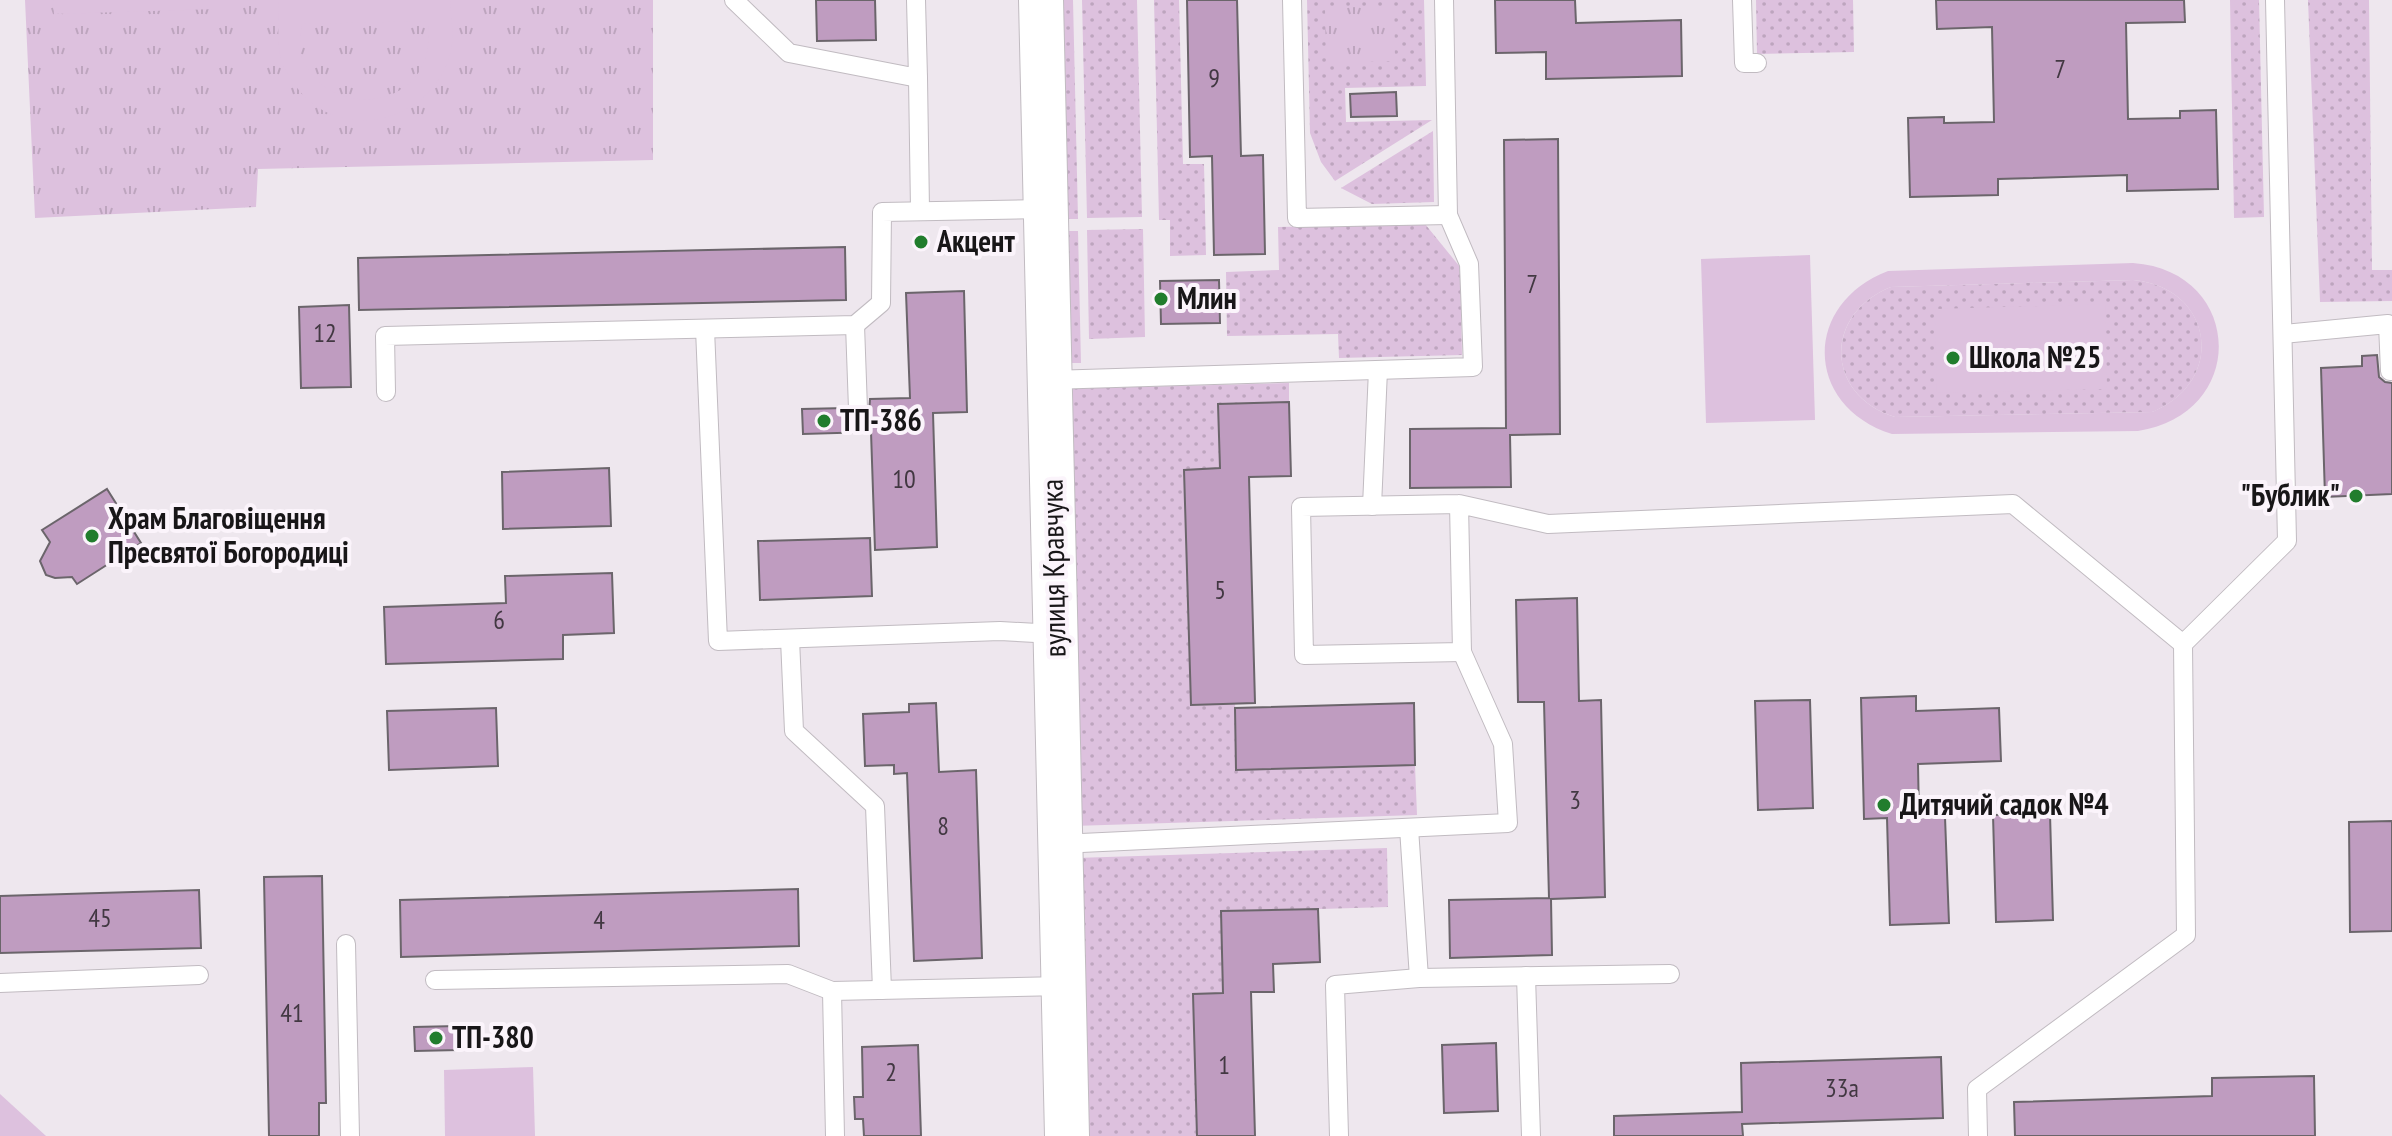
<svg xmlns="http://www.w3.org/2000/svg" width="2392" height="1136" font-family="'PT Sans Narrow',sans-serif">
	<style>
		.grass { fill: url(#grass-dots) }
		.park { fill: url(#park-tufts) }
		.garden { fill: #ddc1de; fill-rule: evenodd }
		.building { fill: #bf9cc0; stroke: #6b656b; stroke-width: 2 }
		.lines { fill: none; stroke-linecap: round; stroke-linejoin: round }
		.service-casing { stroke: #c1bbc1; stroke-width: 20 }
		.tertiary-casing { stroke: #c1bbc1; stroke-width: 46 }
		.service { stroke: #fff; stroke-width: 18 }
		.tertiary { stroke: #fff; stroke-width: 44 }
		.poi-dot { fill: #217d2d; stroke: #fbf4fb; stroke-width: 3 }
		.labels { text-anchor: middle; stroke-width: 8; stroke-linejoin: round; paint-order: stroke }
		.number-label { font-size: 26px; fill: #423842 }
		.poi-label { font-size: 30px; font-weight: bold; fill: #181618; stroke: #fbf4fb; text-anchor: start }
		.street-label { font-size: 30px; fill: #181618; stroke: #fbf4fb }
	</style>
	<defs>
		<pattern id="grass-dots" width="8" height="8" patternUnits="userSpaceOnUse" patternTransform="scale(2)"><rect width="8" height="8" fill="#ddc1de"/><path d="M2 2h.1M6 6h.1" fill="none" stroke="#bda5be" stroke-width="1.8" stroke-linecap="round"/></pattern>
		<pattern id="park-tufts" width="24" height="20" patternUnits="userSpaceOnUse" patternTransform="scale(2)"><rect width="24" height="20" fill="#ddc1de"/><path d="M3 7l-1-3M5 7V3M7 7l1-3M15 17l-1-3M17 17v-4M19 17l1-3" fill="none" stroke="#bda5be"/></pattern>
	</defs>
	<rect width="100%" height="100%" fill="#eee7ee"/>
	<g class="grass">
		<polygon points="1056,0 1073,0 1078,219 1061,219"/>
		<polygon points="1082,0 1137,0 1142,217 1087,218"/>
		<polygon points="1154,0 1179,0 1183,164 1204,164 1206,255 1170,256 1170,220 1159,220"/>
		<polygon points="1307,0 1424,0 1426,86 1345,88 1346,122 1432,120 1335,181 1321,162 1310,133"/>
		<polygon points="1756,0 1853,0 1854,52 1757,54"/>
		<polygon points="2230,0 2259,0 2264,217 2234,218"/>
		<polygon points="2308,0 2369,0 2372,270 2392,270 2392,301 2320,302"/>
		<polygon points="1433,131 1434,202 1372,204 1341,188"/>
		<polygon points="1425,224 1460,267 1462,355 1339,358 1338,334 1227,336 1226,272 1279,270 1278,227"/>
		<polygon points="1143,229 1145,337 1089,339 1087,230"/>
		<polygon points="1061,231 1078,231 1081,363 1064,363"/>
		<path d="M 2133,280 C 2214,287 2227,382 2152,412 L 1895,417 C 1825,395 1823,314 1891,287 Z"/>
		<polygon points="1289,383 1289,402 1218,404 1220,468 1184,470 1191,704 1235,703 1237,770 1415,765 1417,815 1073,826 1061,389"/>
		<polygon points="1387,848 1388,907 1221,912 1223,993 1193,995 1197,1136 1083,1136 1075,858"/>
	</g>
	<g class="park">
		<polygon points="25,0 653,0 653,160 258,169 256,207 35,218"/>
		<polygon points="1394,6 1395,61 1326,63 1325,8"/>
	</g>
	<g class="garden">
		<polygon points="53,0 217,0 217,9 54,14"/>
		<path d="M 279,0 L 450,0 C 451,17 455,39 450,55 C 430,125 334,146 293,82 C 288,74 281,64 280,55 C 277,38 279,18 279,0 ZM 428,21 C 429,30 429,42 427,52 C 416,105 346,114 314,77 C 309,71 303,63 301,55 C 299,47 301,33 302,24 Z"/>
		<polygon points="1810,255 1815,420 1706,423 1701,259"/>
		<path d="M 2133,263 C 2244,271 2249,414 2138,431 L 1892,434 C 1804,406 1802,304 1888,271 ZM 2133,280 C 2214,287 2227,382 2152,412 L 1895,417 C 1825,395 1823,314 1891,287 Z"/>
		<polygon points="2105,304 2107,389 1937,393 1935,309"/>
		<polygon points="533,1067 535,1136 445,1136 444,1070"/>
		<polygon points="0,1094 46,1136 0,1136"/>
	</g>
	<g class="building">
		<polygon points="816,0 875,0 876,40 817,41"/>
		<polygon points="1187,0 1237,0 1241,156 1263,155 1265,254 1214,255 1212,156 1190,157"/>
		<polygon points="1495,0 1575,0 1576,23 1681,20 1682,76 1546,79 1546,52 1496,53"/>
		<polygon points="1936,0 2184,0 2185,22 2126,23 2128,119 2180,118 2180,111 2216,110 2218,189 2127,191 2127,175 1998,179 1998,195 1910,197 1908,118 1944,117 1944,123 1994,122 1992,27 1937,29"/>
		<polygon points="1396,92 1397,116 1351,117 1350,94"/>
		<polygon points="1558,139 1560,434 1510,435 1511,487 1410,488 1410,429 1506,428 1504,140"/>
		<polygon points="845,247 846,300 359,310 358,258"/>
		<polygon points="1219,280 1220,323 1161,324 1160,281"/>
		<polygon points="964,291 967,412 933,413 937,547 875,550 871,432 803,434 802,409 846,408 848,416 859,421 869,414 870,399 910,398 906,293"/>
		<polygon points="349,305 351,387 301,388 299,307"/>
		<polygon points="2377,355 2379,377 2385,382 2392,383 2392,494 2325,497 2321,368 2362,366 2362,356"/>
		<polygon points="1289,402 1291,476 1249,477 1255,703 1191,705 1184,470 1220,468 1218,404"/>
		<polygon points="609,468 611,526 503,529 502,472"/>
		<polygon points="107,489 141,543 77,584 72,577 55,578 46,575 40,561 50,542 42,530"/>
		<polygon points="870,538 872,596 760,600 758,541"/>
		<polygon points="612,573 614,633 563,635 563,659 386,664 384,607 506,603 505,576"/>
		<polygon points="1577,598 1579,701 1601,700 1605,897 1551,899 1552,955 1450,958 1449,900 1549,898 1544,702 1518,702 1516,600"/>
		<polygon points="1916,696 1916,711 1999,708 2001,761 1918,764 1919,818 1945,817 1949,923 1890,925 1887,818 1864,819 1861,698"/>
		<polygon points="1810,700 1813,808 1758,810 1755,701"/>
		<polygon points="936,703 939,772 976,770 982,958 914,961 907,773 894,774 894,765 865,766 863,714 909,712 909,704"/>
		<polygon points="1414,703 1415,765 1236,770 1235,708"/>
		<polygon points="496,708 498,766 389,770 387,711"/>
		<polygon points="2050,814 2053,920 1996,922 1993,815"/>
		<polygon points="2392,821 2392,931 2350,932 2349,822"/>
		<polygon points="322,876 326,1103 319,1103 319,1136 269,1136 264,877"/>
		<polygon points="798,889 799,946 401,957 400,900"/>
		<polygon points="199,890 201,948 0,953 0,896"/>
		<polygon points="1318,909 1320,962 1273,964 1274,992 1251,992 1255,1136 1197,1136 1193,994 1223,993 1221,911"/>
		<polygon points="457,1026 458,1050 415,1051 414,1027"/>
		<polygon points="1496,1043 1498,1111 1444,1113 1442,1045"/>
		<polygon points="918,1045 921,1136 864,1136 863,1119 855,1119 854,1097 863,1097 862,1047"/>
		<polygon points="1941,1057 1943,1118 1742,1124 1743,1136 1614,1136 1614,1116 1742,1112 1741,1063"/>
		<polygon points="2314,1076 2315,1136 2015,1136 2014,1102 2212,1096 2212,1078"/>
	</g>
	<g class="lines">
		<g class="service-casing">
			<g id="service">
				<polyline points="734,0 789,53 918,78 916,0"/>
				<polyline points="1292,0 1297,218 1448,215"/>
				<polyline points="1742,0 1744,63 1757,63"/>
				<polyline points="918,78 920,210"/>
				<polyline points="855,325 858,409"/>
				<polyline points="705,329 718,641 1000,631 1055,634"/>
				<polyline points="2283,334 2388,324 2390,371 2392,371"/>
				<polyline points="1050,380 1473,367 1469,264 1448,215 1444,0"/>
				<polyline points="386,392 385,336 855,325 881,303 882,212 1045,209"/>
				<polyline points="1459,504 1462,652 1304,655 1301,507 1459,504 1548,524 2013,504 2183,644 2287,541 2275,0"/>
				<polyline points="1372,506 1378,370"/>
				<polyline points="790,639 794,731 875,806 882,990"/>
				<polyline points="1409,828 1419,978"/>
				<polyline points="1060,844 1508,823 1503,744 1462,652"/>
				<polyline points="346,944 350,1136"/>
				<polyline points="1526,976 1531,1136"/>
				<polyline points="435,980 788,974 832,991 1063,986"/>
				<polyline points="0,983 199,975"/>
				<polyline points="832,991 835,1136"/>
				<polyline points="1339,1136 1335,985 1419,978 1670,974"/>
				<polyline points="1978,1136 1977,1089 2186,935 2183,644"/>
			</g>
		</g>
		<g class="tertiary-casing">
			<polyline id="tertiary" points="1041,0 1067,1136"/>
		</g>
		<use href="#service" class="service"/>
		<use href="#tertiary" class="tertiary"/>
	</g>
	<g class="poi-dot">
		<circle cx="921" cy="242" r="8"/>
		<circle cx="1161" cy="299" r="8"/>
		<circle cx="1953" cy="358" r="8"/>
		<circle cx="824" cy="421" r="8"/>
		<circle cx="2356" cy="496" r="8"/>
		<circle cx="92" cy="536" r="8"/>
		<circle cx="1884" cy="805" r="8"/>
		<circle cx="436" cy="1038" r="8"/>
	</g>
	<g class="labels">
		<g class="number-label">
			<text x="2060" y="78">7</text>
			<text x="1214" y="87">9</text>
			<text x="1532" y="293">7</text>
			<text x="325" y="342">12</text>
			<text x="904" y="488">10</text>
			<text x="1220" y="599">5</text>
			<text x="499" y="629">6</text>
			<text x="1575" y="809">3</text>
			<text x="943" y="835">8</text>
			<text x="100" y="927">45</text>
			<text x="599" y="929">4</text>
			<text x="292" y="1022">41</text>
			<text x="1224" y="1074">1</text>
			<text x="891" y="1081">2</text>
			<text x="1842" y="1097">33а</text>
		</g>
		<g class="poi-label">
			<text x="937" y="252">Акцент</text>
			<text x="1177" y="309">Млин</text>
			<text x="1969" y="368">Школа №25</text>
			<text x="840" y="431">ТП-386</text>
			<text x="2340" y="506" text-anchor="end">"Бублик"</text>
			<text x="108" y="529">Храм Благовіщення<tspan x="108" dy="34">Пресвятої Богородиці</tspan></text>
			<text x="1900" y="815">Дитячий садок №4</text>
			<text x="452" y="1048">ТП-380</text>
		</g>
		<g class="street-label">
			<text transform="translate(1054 568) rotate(-91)" y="10">вулиця Кравчука</text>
		</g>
	</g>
</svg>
